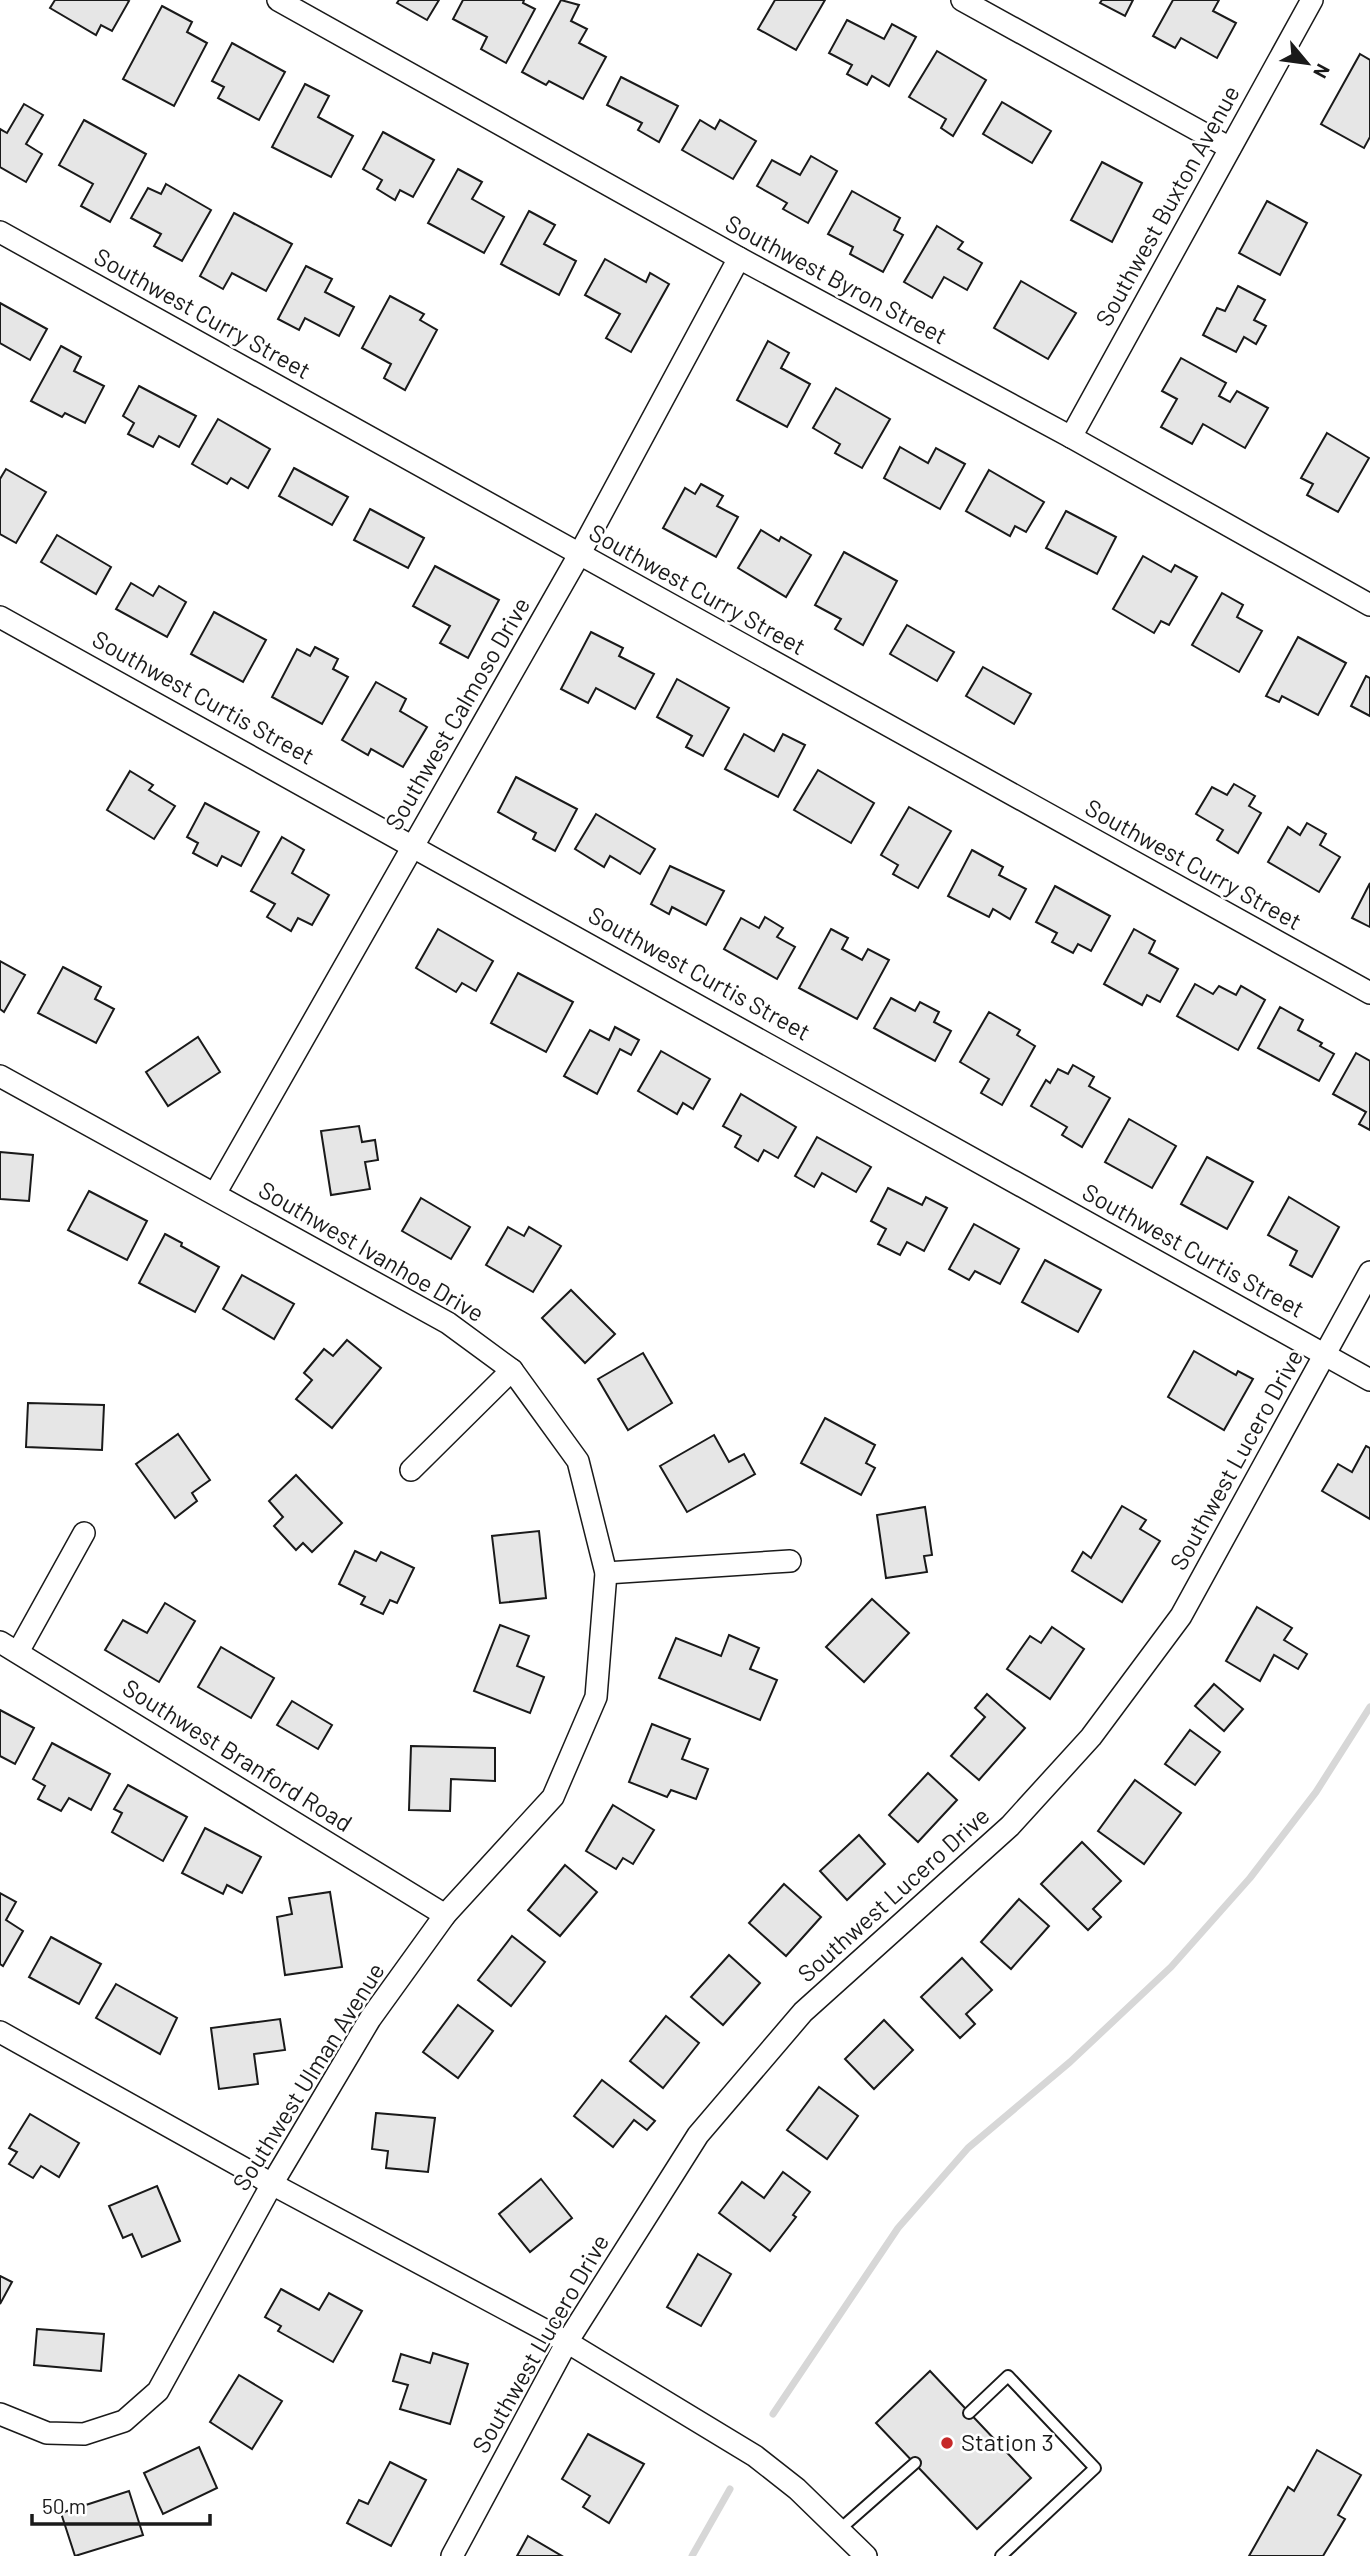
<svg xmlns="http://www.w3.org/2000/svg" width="1370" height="2556" font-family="Barlow,sans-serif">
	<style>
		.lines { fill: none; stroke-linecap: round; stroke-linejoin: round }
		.stream { stroke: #d7d7d7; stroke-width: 7 }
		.building { fill: #e6e6e6; stroke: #1a1a1a; stroke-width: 2 }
		.service-casing { stroke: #1a1a1a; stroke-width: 14 }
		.minor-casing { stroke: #1a1a1a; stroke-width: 24 }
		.service { stroke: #fff; stroke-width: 10 }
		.minor { stroke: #fff; stroke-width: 21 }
		.poi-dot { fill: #c62828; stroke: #fff; stroke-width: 2.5 }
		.labels { text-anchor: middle; stroke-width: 5; stroke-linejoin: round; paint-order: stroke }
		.street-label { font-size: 24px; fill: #1a1a1a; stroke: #fff }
		.poi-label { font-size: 24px; fill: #1a1a1a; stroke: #fff; text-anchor: start }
	</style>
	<rect width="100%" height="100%" fill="#fff"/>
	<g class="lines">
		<g class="stream">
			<polyline points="773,2414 898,2228 968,2148 1070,2062 1171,1967 1250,1878 1316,1792 1370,1707"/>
			<polyline points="692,2556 730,2489"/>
		</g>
	</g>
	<g class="building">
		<polygon points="55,0 127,0 129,1 112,31 101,25 96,35 50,8"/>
		<polygon points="399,0 439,0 427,20 397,3"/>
		<polygon points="463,0 524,0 523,3 535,9 506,63 481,49 487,37 453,19"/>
		<polygon points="561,0 579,5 571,21 587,29 579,43 606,57 583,99 549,81 546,85 522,72"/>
		<polygon points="775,0 825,0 796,50 758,29"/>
		<polygon points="1102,0 1133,0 1125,16 1100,3"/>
		<polygon points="1173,0 1219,0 1213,11 1236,23 1217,58 1181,38 1175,48 1153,36"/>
		<polygon points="162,6 192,22 187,32 207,43 174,106 123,79"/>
		<polygon points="847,20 884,39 892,24 916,37 889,86 872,76 867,85 847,74 852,65 829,53"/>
		<polygon points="232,43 285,72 259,120 218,98 224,87 212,81"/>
		<polygon points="937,51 986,80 953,136 941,128 946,119 909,97"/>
		<polygon points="1360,54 1370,60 1370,137 1364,148 1321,124"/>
		<polygon points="621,77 678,106 659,142 638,130 642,123 607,105"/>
		<polygon points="305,84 329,96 318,117 353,136 331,177 272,147"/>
		<polygon points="1002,102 1051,131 1032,163 983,134"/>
		<polygon points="24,104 43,115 26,144 42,154 26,182 0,167 0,129 7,133"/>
		<polygon points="84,120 146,154 110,222 81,206 93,184 59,165"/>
		<polygon points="700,120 715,129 720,120 756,141 733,179 682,150"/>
		<polygon points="383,132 434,160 413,197 400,190 395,200 377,189 382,180 363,169"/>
		<polygon points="811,156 837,171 808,223 783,209 787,203 757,186 772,160 800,175"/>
		<polygon points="1102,162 1142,183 1112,242 1071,220"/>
		<polygon points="458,169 482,182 472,199 504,217 484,253 428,223"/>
		<polygon points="166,184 211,210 182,261 154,246 161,234 131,218 148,188 161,194"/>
		<polygon points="852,191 900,218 894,230 903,235 883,272 850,254 853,247 828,234"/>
		<polygon points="1267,201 1307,223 1280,275 1239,253"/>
		<polygon points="529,211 555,225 544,244 576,261 559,295 501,264"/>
		<polygon points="234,213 292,244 266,291 232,273 223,289 200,276"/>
		<polygon points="937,226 963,242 958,249 982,263 967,290 944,277 932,298 904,282"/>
		<polygon points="605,259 646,282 650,273 669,284 631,352 606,338 620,314 585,295"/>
		<polygon points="306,266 332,279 325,292 354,307 339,336 305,318 299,330 278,319"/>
		<polygon points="1021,281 1076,313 1048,359 994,328"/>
		<polygon points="1238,286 1265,300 1254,320 1266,326 1256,344 1244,337 1236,352 1203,335 1217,308 1225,311"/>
		<polygon points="390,296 424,314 420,320 437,330 405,390 384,378 391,364 362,348"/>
		<polygon points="0,303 47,329 30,360 0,343"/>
		<polygon points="768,341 789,353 781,368 810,384 787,427 737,400"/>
		<polygon points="61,346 81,357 74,371 104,386 85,423 65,413 62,417 31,401"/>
		<polygon points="1181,358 1226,383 1219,396 1230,402 1237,391 1268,408 1245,448 1203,424 1192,444 1161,427 1177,399 1162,391"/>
		<polygon points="139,386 196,416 179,447 159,436 153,447 128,434 134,423 123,416"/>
		<polygon points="836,388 890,419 862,468 835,453 840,444 813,428"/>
		<polygon points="218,419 270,449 248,488 231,478 227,484 192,464"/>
		<polygon points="1327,433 1369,458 1338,512 1307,495 1313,484 1301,478"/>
		<polygon points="900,447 928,463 936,448 965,464 940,509 884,478"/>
		<polygon points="294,468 348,497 332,525 279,496"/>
		<polygon points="6,469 46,492 16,543 0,534 0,479"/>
		<polygon points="989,470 1044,502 1026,532 1015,526 1010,536 966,511"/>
		<polygon points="701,484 723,496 717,506 738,517 716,557 663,528 685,488 695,494"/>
		<polygon points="370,509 424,538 408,568 354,540"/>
		<polygon points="1066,511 1116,537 1097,574 1046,548"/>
		<polygon points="761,530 779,541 781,537 811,555 786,597 738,568"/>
		<polygon points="57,535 111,567 96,594 41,562"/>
		<polygon points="844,552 897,581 863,645 835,629 841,619 815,605"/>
		<polygon points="1143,556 1171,572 1175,565 1197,577 1169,625 1161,621 1154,633 1113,609"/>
		<polygon points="435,566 499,600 468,658 440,643 450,626 413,606"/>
		<polygon points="131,583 153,596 159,586 186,602 167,637 116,609"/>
		<polygon points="1222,593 1243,605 1237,617 1262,631 1239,672 1192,645"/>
		<polygon points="214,612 266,640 243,682 191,654"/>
		<polygon points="907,625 954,652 937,681 890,654"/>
		<polygon points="591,632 623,648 619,656 654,674 635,709 596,688 588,703 561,689"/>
		<polygon points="1298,637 1346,663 1318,715 1282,696 1279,702 1266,696"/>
		<polygon points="315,647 338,659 333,669 348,677 322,724 272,697 297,649 310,656"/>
		<polygon points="983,667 1031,694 1014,724 966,696"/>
		<polygon points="1366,676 1370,678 1370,716 1351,706"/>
		<polygon points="677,679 729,708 703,756 686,747 692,736 657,717"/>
		<polygon points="376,682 406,699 400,711 427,727 403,767 371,749 368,755 342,740"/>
		<polygon points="744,734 774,751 783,734 805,745 778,797 725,769"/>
		<polygon points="818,770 874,803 851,843 794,810"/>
		<polygon points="130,771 153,785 149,790 175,806 154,839 107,810"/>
		<polygon points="516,777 577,809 555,851 533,839 536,833 498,812"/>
		<polygon points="1234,784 1255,796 1249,806 1261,813 1238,853 1217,840 1223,830 1196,814 1212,787 1227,795"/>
		<polygon points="205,803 259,832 241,866 222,856 217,866 193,853 198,843 187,837"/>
		<polygon points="909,807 951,831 918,888 893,874 898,865 881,855"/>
		<polygon points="596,814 655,849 640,874 610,856 604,867 575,849"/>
		<polygon points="1307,823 1326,834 1320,845 1340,857 1319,892 1268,862 1288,827 1300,835"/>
		<polygon points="282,837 304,850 292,873 329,895 312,925 298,918 291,931 267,917 275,904 251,891"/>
		<polygon points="972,850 1003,867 999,875 1026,889 1010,919 993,909 989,917 948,896"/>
		<polygon points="670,866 724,891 706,925 672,907 669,914 651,904"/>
		<polygon points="1370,883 1370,927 1352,918"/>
		<polygon points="1055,886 1110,916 1091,951 1078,944 1073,953 1052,942 1057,933 1036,922"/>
		<polygon points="765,917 783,928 777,937 795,947 777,979 724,949 741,918 759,928"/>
		<polygon points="438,929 493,961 476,991 462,983 456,992 416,968"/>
		<polygon points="831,929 848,938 842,949 862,960 868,949 889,960 857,1019 799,988"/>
		<polygon points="1134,929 1155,941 1149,953 1178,969 1160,1002 1147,995 1142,1005 1104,984"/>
		<polygon points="0,961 25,975 4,1012 0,1009"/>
		<polygon points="63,967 101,987 95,999 114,1009 96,1043 38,1013"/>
		<polygon points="518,973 573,1002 546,1052 491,1023"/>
		<polygon points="1195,984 1213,994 1219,986 1236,995 1241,986 1265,1000 1238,1050 1177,1016"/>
		<polygon points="891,998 915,1011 920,1002 939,1012 934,1022 951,1031 935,1061 874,1028"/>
		<polygon points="1280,1007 1303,1020 1298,1030 1322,1043 1320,1046 1334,1054 1319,1081 1258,1048"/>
		<polygon points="989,1012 1020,1030 1017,1035 1035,1046 1002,1105 981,1093 989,1079 960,1062"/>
		<polygon points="615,1027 639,1040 631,1055 620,1049 597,1094 564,1076 590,1030 609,1040"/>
		<polygon points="198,1037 220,1072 168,1106 146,1072"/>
		<polygon points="661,1051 710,1079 693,1109 683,1103 677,1114 638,1091"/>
		<polygon points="1356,1053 1370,1061 1370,1130 1359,1124 1366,1112 1333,1094"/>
		<polygon points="1073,1065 1094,1077 1089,1086 1110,1098 1082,1147 1062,1135 1067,1127 1031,1106 1046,1080 1050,1083 1058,1069 1068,1074"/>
		<polygon points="741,1094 796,1127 778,1158 764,1150 758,1161 735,1147 741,1136 723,1126"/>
		<polygon points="1129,1119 1176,1146 1152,1188 1105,1162"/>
		<polygon points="359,1126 362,1142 375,1140 378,1160 365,1162 370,1189 331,1195 321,1131"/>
		<polygon points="817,1137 871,1167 856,1192 822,1173 814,1187 795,1176"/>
		<polygon points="0,1152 33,1155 29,1201 0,1199"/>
		<polygon points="1207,1157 1253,1182 1227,1229 1181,1204"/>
		<polygon points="888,1188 922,1205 926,1197 947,1208 924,1251 907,1242 900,1255 878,1244 886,1229 871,1221"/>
		<polygon points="89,1191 147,1221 127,1260 68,1230"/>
		<polygon points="1289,1197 1339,1227 1312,1277 1290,1265 1297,1251 1268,1235"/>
		<polygon points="421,1198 470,1227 451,1259 402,1231"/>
		<polygon points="974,1224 1019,1249 1000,1284 975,1271 969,1280 949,1269"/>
		<polygon points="508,1227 524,1236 529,1227 561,1246 533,1292 486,1265"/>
		<polygon points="165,1234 182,1243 181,1246 219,1267 195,1312 139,1283"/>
		<polygon points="1045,1260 1101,1290 1078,1332 1022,1302"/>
		<polygon points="242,1275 294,1304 274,1339 223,1309"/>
		<polygon points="571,1290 615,1334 585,1363 542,1318"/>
		<polygon points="347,1340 381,1368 332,1428 296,1399 312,1380 304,1373 324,1349 333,1356"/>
		<polygon points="1194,1351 1236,1375 1238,1371 1253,1379 1224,1430 1168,1397"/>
		<polygon points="643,1353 672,1403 628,1430 598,1379"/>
		<polygon points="28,1403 104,1405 102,1450 26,1447"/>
		<polygon points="825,1418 875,1445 866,1463 875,1468 861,1495 801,1463"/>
		<polygon points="178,1434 210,1480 192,1493 197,1501 175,1518 136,1464"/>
		<polygon points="714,1435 729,1462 744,1454 755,1474 687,1512 660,1466"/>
		<polygon points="1366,1446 1370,1448 1370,1519 1322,1491 1338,1464 1352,1472"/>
		<polygon points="296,1475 342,1523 312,1552 303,1543 296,1550 274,1526 283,1517 269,1501"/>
		<polygon points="1122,1506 1146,1520 1140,1529 1160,1541 1122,1602 1072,1571 1083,1552 1091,1558"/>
		<polygon points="925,1507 932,1555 924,1556 927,1572 886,1578 877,1515"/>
		<polygon points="539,1531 546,1598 500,1603 492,1536"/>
		<polygon points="355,1551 376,1561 381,1552 414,1568 397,1603 390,1600 383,1614 361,1604 365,1597 339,1584"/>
		<polygon points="872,1599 909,1633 864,1682 826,1647"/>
		<polygon points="165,1603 195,1621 159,1682 105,1650 123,1620 147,1633"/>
		<polygon points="1257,1607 1292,1628 1284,1640 1307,1654 1298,1669 1274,1655 1260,1681 1226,1661"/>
		<polygon points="500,1625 529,1636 517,1666 544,1677 530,1713 474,1691"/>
		<polygon points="1052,1627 1084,1649 1050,1699 1007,1669 1030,1636 1041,1643"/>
		<polygon points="729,1635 759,1648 750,1669 777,1680 760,1720 659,1678 676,1638 721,1656"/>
		<polygon points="221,1647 274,1678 251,1718 198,1687"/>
		<polygon points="1214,1684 1243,1709 1224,1731 1195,1706"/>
		<polygon points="987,1694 1025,1728 979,1780 951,1756 985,1717 975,1708"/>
		<polygon points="292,1701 332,1725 318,1749 277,1725"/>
		<polygon points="0,1710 34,1728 15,1764 0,1756"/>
		<polygon points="652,1724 690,1739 682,1759 708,1769 696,1799 671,1790 667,1797 629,1782"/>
		<polygon points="1190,1730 1220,1752 1195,1785 1165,1764"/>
		<polygon points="52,1743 110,1774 91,1810 69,1798 61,1811 38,1799 45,1786 33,1779"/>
		<polygon points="411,1746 495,1748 495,1781 451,1779 450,1811 409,1810"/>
		<polygon points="928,1773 957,1800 918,1842 889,1815"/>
		<polygon points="1135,1780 1181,1813 1144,1864 1098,1831"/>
		<polygon points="128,1785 187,1817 163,1861 112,1832 122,1813 114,1809"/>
		<polygon points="613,1805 654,1830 633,1864 623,1858 616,1869 586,1851"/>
		<polygon points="205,1828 261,1857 242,1893 227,1885 223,1894 182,1873"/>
		<polygon points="859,1835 885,1864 847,1900 820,1871"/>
		<polygon points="1082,1842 1121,1881 1093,1909 1101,1917 1088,1930 1041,1884"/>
		<polygon points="565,1865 597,1892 560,1936 528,1910"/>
		<polygon points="784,1884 821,1917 786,1956 749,1923"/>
		<polygon points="330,1892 342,1967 285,1975 277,1917 292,1914 289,1898"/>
		<polygon points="0,1893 16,1902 6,1920 23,1931 3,1966 0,1964"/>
		<polygon points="1019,1899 1049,1926 1011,1969 981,1942"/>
		<polygon points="512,1936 545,1962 511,2006 478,1980"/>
		<polygon points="51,1937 101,1964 79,2004 29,1977"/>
		<polygon points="729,1955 760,1983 723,2025 691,1997"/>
		<polygon points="962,1958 992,1990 966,2014 975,2024 960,2038 921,1997"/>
		<polygon points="116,1984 177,2018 160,2054 96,2018"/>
		<polygon points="458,2005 493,2031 458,2078 423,2052"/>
		<polygon points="666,2016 699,2043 663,2088 630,2061"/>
		<polygon points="280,2019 285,2050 254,2054 258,2084 219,2089 211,2028"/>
		<polygon points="884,2020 913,2050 874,2089 845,2059"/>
		<polygon points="602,2080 655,2121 647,2130 634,2120 613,2147 574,2116"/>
		<polygon points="819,2087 858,2116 827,2159 787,2130"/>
		<polygon points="376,2113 435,2118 428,2172 386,2168 388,2151 372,2149"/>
		<polygon points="30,2114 79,2143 59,2177 41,2166 33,2178 9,2164 17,2152 9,2148"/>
		<polygon points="783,2172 810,2192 793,2215 796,2217 770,2251 719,2213 742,2182 764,2198"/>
		<polygon points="541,2179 572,2218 530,2252 499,2214"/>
		<polygon points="157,2186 180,2241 142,2257 132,2234 123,2238 109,2206"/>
		<polygon points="698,2254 731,2274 701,2326 667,2307"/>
		<polygon points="0,2276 12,2282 0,2304"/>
		<polygon points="281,2289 319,2310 329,2293 362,2311 333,2362 278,2331 281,2326 265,2317"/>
		<polygon points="37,2329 104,2334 101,2371 34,2365"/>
		<polygon points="433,2353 468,2364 450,2424 400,2409 408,2385 393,2381 401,2354 430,2363"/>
		<polygon points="930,2371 1031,2478 977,2529 876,2423"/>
		<polygon points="239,2375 282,2401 252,2449 210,2422"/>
		<polygon points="588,2434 644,2464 609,2523 583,2507 590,2496 562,2479"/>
		<polygon points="199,2447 217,2488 163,2514 144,2473"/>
		<polygon points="1317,2450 1361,2475 1338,2515 1345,2519 1323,2556 1249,2556 1288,2487 1294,2491"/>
		<polygon points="390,2462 426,2480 391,2546 347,2523 359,2500 368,2504"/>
		<polygon points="129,2491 143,2535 75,2556 61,2513"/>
		<polygon points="528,2536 562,2556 517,2556"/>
	</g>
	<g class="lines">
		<g class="service-casing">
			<g id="service">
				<polyline points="969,2413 1008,2376 1095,2468 1001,2556"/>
				<polyline points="839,2530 915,2463"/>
			</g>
		</g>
		<g class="minor-casing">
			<g id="minor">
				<polyline points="278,0 739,258 1071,437 1370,605"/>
				<polyline points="962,0 1230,148"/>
				<polyline points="0,232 1370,993"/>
				<polyline points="1071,437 1312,0"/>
				<polyline points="0,617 1370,1380"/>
				<polyline points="0,1076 448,1323 512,1370 578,1461 606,1573 596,1697 553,1797 445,1915 370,2019 272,2184 158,2391 124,2421 84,2434 47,2433 0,2414"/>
				<polyline points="216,1192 579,555 739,258"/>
				<polyline points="411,1470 512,1370"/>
				<polyline points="606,1573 790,1561"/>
				<polyline points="0,1642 445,1915"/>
				<polyline points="18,1652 84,1533"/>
				<polyline points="0,2032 272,2184 567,2342 755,2456 797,2489 866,2556"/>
				<polyline points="452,2556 567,2342 698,2135 803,2012 1010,1826 1091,1737 1181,1616 1370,1272"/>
			</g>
		</g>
		<use href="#service" class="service"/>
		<use href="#minor" class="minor"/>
	</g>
	<circle class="poi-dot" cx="947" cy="2443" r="7"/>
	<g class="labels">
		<g class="street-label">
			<text transform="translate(1168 206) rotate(-61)" y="8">Southwest Buxton Avenue</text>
			<text transform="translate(836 280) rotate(28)" y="8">Southwest Byron Street</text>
			<text transform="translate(202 314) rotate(29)" y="8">Southwest Curry Street</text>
			<text transform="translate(697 590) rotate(29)" y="8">Southwest Curry Street</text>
			<text transform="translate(203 698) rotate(29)" y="8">Southwest Curtis Street</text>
			<text transform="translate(458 714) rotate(-60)" y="8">Southwest Calmoso Drive</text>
			<text transform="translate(1193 865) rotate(29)" y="8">Southwest Curry Street</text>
			<text transform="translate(699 974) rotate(29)" y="8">Southwest Curtis Street</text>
			<text transform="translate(1193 1251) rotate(29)" y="8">Southwest Curtis Street</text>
			<text transform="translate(371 1252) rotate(30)" y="8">Southwest Ivanhoe Drive</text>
			<text transform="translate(1237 1460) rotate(-61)" y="8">Southwest Lucero Drive</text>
			<text transform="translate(237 1756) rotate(32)" y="8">Southwest Branford Road</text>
			<text transform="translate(894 1895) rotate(-42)" y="8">Southwest Lucero Drive</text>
			<text transform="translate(309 2077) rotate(-58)" y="8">Southwest Ulman Avenue</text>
			<text transform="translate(541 2344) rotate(-60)" y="8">Southwest Lucero Drive</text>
		</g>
		<g class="poi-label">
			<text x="961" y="2451">Station 3</text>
		</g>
	</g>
	<g transform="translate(1307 63) rotate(119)" stroke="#ffffff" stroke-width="5" paint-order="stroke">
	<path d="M0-5L12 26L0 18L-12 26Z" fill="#1a1a1a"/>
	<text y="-10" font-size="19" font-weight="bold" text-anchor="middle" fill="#1a1a1a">N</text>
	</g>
	<path d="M32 2514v10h178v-10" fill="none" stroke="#1a1a1a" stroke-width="3.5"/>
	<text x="42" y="2514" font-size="21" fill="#1a1a1a" stroke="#ffffff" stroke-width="5" paint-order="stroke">50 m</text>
</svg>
